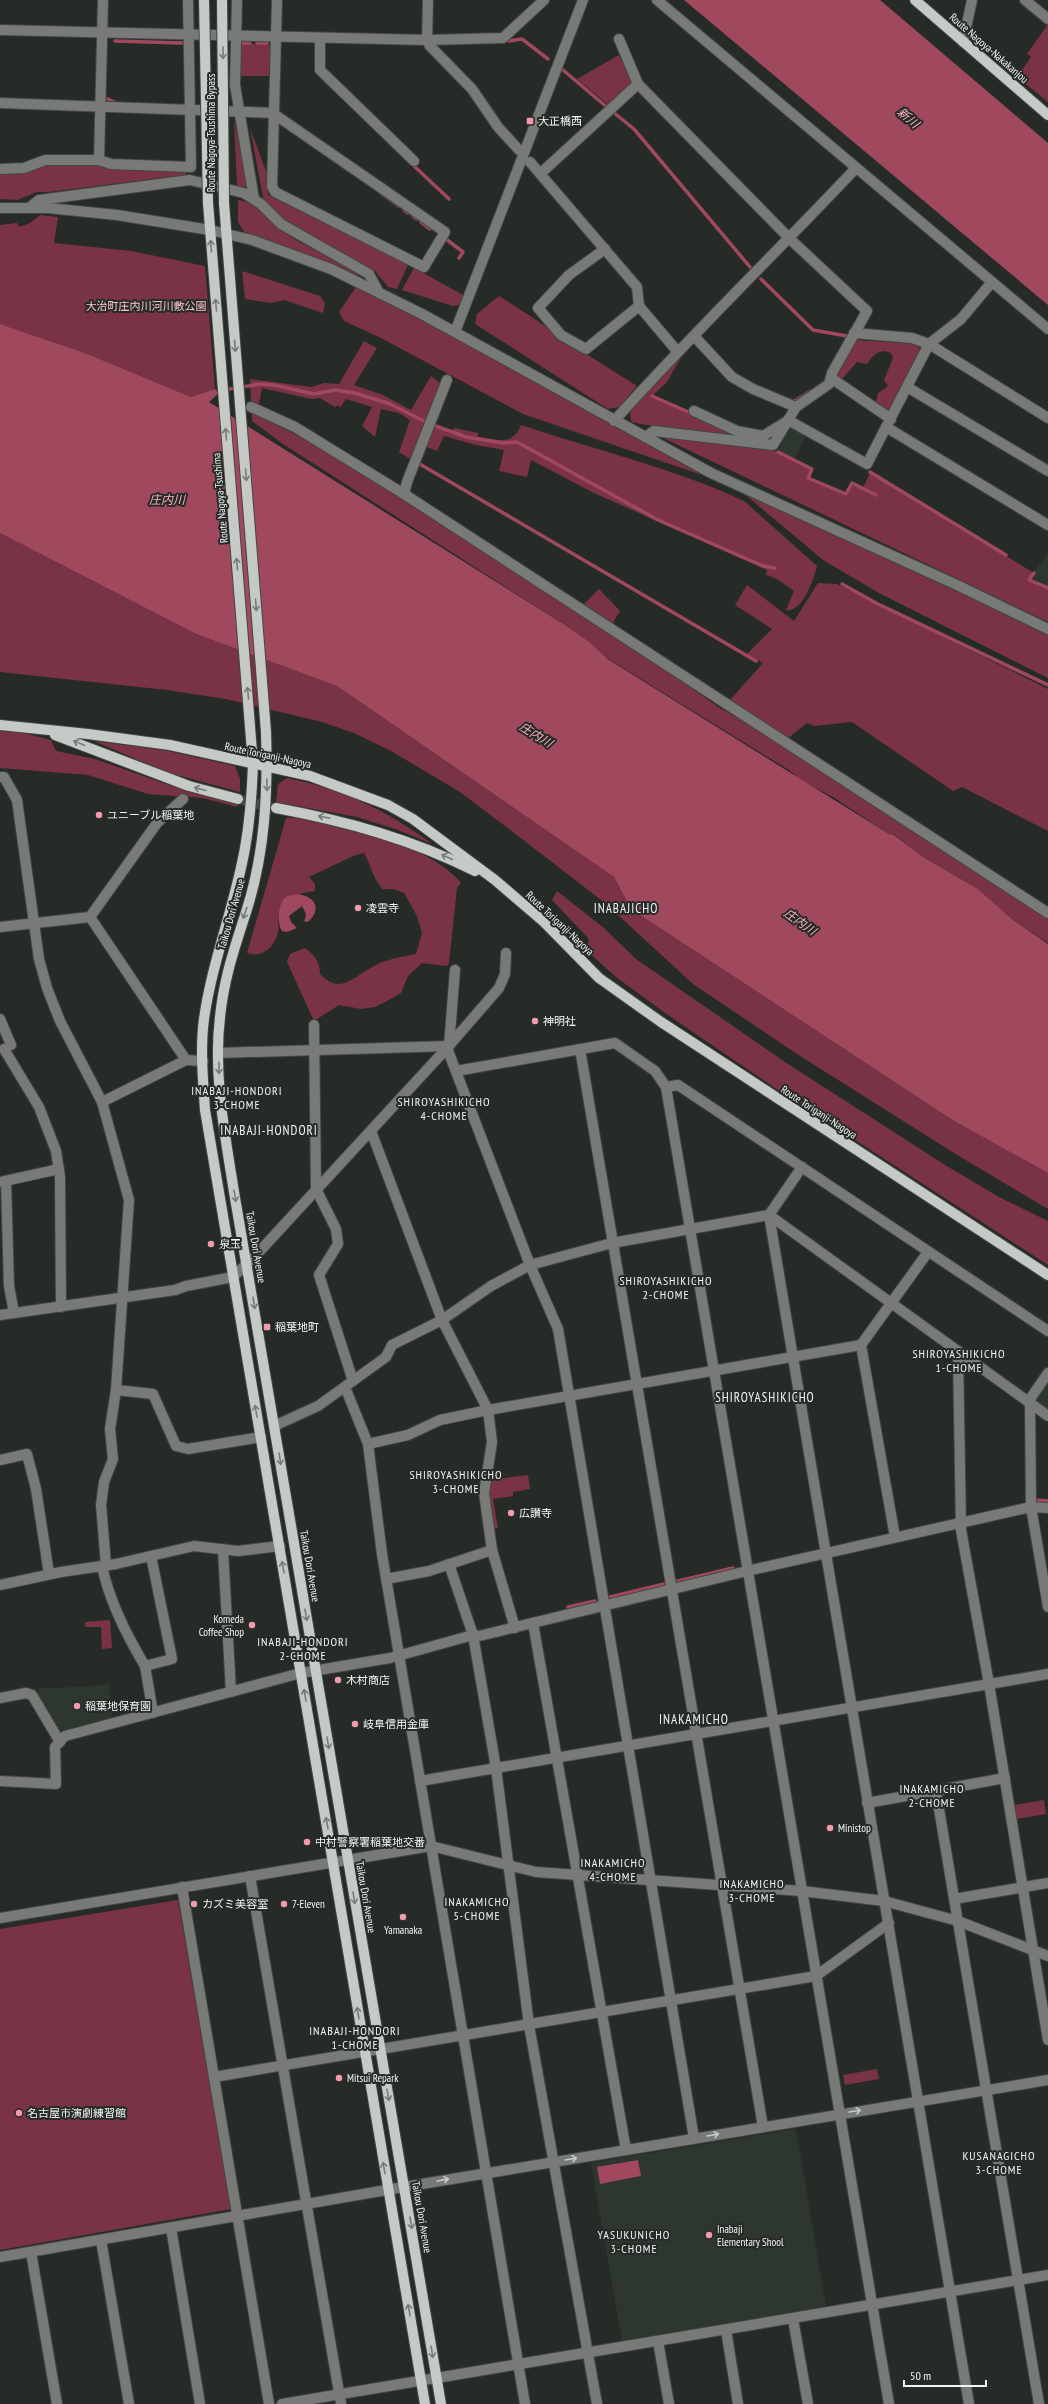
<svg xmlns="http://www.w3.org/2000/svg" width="1048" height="2404" font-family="'PT Sans Narrow','Noto Sans JP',sans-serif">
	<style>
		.built { fill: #2d362f }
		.green { fill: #793344 }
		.water { fill: #a0495e }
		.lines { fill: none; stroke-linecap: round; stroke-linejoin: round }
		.stream { stroke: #a0495e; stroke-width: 3.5 }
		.major-tunnel { stroke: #454946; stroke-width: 10; stroke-dasharray: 10 5; stroke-linecap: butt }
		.minor-casing { stroke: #434744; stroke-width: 12 }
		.major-casing { stroke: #434744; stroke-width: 12 }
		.minor { stroke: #787a78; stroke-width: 10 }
		.major { stroke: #c6cac7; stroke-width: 10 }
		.major-bridge-casing { stroke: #434744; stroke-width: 12; stroke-linecap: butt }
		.major-bridge { stroke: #c6cac7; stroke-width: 10 }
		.oneway { stroke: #767a78 }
		.oneway2 { stroke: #c7cac8 }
		.poi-dot { fill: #f39aac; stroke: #272b28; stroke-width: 1.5 }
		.labels { text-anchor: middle; stroke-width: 4; stroke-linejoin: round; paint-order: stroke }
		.street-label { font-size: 11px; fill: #f2f5f3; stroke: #272b28 }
		.poi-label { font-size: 11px; fill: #f2f5f3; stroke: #272b28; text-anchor: start }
		.park-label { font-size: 11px; fill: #f6c3cc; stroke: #272b28 }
		.water-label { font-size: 12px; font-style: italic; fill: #feb3c1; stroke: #272b28 }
		.neighbourhood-label { font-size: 12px; letter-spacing: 1px; fill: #f2f5f3; stroke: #272b28 }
		.quarter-label { font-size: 13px; letter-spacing: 1px; fill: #f2f5f3; stroke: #272b28 }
	</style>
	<rect width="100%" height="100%" fill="#272b28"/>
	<g class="built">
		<polygon points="794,426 807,433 795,459 778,451 789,427"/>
		<polygon points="1048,552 1048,588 1029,580"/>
		<polygon points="1048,1380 1048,1410 1037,1402 1036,1397"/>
		<polygon points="109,1684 112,1717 57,1732 38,1695 39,1688 80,1687"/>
		<polygon points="796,2129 826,2306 622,2341 591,2163"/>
	</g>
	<g class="green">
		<polygon points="1048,24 1048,102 1017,77 1031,57 1027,54"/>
		<polygon points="240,44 268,44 271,46 270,76 239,76"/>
		<polygon points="619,55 633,85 610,106 577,79"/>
		<polygon points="234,120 248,184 243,188 237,186"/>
		<polygon points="250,128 267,174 268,195 408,265 397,289 388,287 375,271 358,265 293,228 264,202"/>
		<polygon points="44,164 92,165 186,171 186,175 48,192 37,192 17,200 0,199 0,173"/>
		<path d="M 238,200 C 259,201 276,227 293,238 C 308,248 349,264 359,276 L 244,232 L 238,222 Z"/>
		<polygon points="40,215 58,217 54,243 131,251 205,266 215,389 191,397 85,353 0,324 0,225 17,223 19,227 30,223"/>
		<polygon points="414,268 463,295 459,305 453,306 402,290"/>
		<polygon points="242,271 320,296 325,303 323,313 284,300 271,303 245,299"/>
		<polygon points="356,287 408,311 702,475 523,414 381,338 344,321 339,312"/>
		<polygon points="499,296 547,327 550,324 561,338 637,386 619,407 608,409 475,324 477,314"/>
		<path d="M 856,340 L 910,343 L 919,347 L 920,353 L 891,409 L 887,410 L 876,402 L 878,393 L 888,386 L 884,380 L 893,358 L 891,353 C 880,348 873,355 867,364 L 857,362 L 843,378 L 839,379 L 835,375 Z"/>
		<polygon points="364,341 377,348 354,385 383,395 411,410 431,376 440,383 441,390 413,457 409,458 399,452 410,420 399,413 381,409 375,437 362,426 372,407 346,399 340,408 339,405 335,407 320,398 311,399 262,388 259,404 251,401 250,379 311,387 324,383 339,384"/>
		<polygon points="687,347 667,382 652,396 736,433 768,440 657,427 631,422 630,408"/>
		<polygon points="252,411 329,452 658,664 718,707 766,733 1048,919 1048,943 1013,920 978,889 923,857 895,835 889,834 833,797 802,781 789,770 610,660 565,625 283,444 252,421"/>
		<path d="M 434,424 L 451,431 L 455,428 L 478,433 L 478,437 C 498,439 512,447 521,425 C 595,450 674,468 744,501 L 817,566 C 814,578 803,613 786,610 L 794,591 L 777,579 L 766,575 L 767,570 L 594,493 L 531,460 L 527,477 L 499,471 L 504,450 L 476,445 L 444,436 L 437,451 L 424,446 Z"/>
		<polygon points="657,435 769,448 812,469 809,478 846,494 852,483 863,488 870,473 1034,573 1029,580 1048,588 1048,622"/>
		<polygon points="741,491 1048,634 1048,678 879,593 823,560"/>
		<polygon points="0,533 196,634 337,686 614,877 631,909 954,1121 1048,1173 1048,1209 954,1153 797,1054 693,984 605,903 509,829 460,792 391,751 354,733 322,722 226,699 167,690 0,672"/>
		<polygon points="818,583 837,584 1048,689 1048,831 962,787 953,791 852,722 814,726 807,723 787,739 730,700 763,663 747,654 772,629 735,605 747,585 794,621"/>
		<polygon points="599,589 620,611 611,626 581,607"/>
		<polygon points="0,731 19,732 51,740 56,751 95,759 169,785 238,804 237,807 203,798 148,794 88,775 0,768"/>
		<polygon points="94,741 168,751 235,766 240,779 240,792 166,772"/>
		<path d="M 287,778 C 344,790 385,809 432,844 L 398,830 L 357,817 L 276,802 L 278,784 Z"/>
		<path d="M 286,818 L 298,818 C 346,830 429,843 461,883 L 457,888 L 449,963 L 447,966 L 422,963 L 408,976 L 401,993 L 387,1001 L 375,1007 L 361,1009 L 339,1005 L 314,1021 L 287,962 L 290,954 L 305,948 C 315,955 320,963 320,974 C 341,996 354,976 374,966 C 386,959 402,957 416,954 L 422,933 L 417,916 L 404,893 L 394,889 L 382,889 C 373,878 371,865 364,853 L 353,856 L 309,877 L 315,884 L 315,891 L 298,894 L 278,920 C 282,939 266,960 247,953 Z"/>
		<polygon points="557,891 604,928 636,959 788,1064 945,1165 999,1197 1048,1221 1048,1265 775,1088 665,1013 616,977 586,950 589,939 552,900"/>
		<polygon points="528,1475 530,1489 513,1492 513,1496 493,1499 498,1528 492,1529 488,1494 489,1480"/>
		<polygon points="110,1620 112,1648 102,1649 101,1627 85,1627 85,1622"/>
		<polygon points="1044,1800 1046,1814 1017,1819 1015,1805"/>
		<polygon points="178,1900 231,2209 0,2250 0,1929"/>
		<polygon points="877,2069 879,2079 845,2085 843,2075"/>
	</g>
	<g class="water">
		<polygon points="684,0 880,0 1048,143 1048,305"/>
		<polygon points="0,324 85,353 191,397 215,389 219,393 209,402 565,625 589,642 609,660 889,834 894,835 923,857 978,889 1013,920 1048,944 1048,1173 954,1121 631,909 614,877 337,686 196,634 0,533"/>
		<path d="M 298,894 C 316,897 322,909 308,922 L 304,921 C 308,914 305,913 302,906 L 289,916 L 291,922 L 297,928 L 287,932 L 282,931 C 277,924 278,902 286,897 C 289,895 295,895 298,894 Z"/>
		<polygon points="638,2160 641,2176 600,2184 597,2167"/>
	</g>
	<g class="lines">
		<g class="stream">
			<polyline points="115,41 182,43"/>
			<polyline points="509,41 522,39 548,59"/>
			<polyline points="241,43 250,43"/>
			<polyline points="257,43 267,43"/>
			<polyline points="563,70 608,108"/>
			<polyline points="108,99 116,103"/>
			<polyline points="613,112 634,129 750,267"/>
			<polyline points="413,165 449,199"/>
			<polyline points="382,194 399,206"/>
			<polyline points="404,210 408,213"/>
			<polyline points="413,216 417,219"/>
			<polyline points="421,222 430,229"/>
			<polyline points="446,239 463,252 459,258"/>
			<polyline points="761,279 813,330 847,336 846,339"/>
			<polyline points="223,390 260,384 274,385 314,394 335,390 354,393 388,403 428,423"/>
			<polyline points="652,396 693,414"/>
			<polyline points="793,402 811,391"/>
			<polyline points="433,425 466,437 503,443 517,442 658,520 763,566 775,568"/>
			<polyline points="778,452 812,469 808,478 846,494 852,483 876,495"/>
			<polyline points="418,463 756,661"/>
			<polyline points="870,472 1006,555"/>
			<polyline points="1034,573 1029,580 1048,588"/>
			<polyline points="842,584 876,603 1048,685"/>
			<polyline points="1035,1500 1048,1501"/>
			<polyline points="674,1582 733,1568"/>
			<polyline points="610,1597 664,1584"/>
			<polyline points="568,1607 595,1601"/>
		</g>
		<polyline class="major-tunnel" points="238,799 274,808"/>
		<g class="minor-casing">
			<g id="minor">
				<polyline points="237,0 235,85 254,199"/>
				<polyline points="428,0 427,40 430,46 472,89 498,127 519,150"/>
				<polyline points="657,0 1048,329"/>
				<polyline points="1025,0 1048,19"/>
				<polyline points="0,30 427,40 503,38 544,0"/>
				<polyline points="320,38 320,70 414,161"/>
				<polyline points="619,39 638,84 790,239 867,311 832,373 829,384 796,407 773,445 654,431 645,437"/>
				<polyline points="963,42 972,0"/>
				<polyline points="0,103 274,113"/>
				<polyline points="274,114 445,232 424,267 275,192 272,186 277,0"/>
				<polyline points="99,160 103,0"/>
				<polyline points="530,162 637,287 639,306 677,351"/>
				<polyline points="0,169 24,168 45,160 99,160 111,164 191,167 188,0"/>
				<polyline points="541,173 638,84"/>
				<polyline points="0,208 48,208 117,215 210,230 252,240 331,269 422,314 711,473 957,585 1048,629"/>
				<polyline points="29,208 39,200 190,180 244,193 261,204 281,224 369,274 379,293"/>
				<polyline points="605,249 569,275 538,308 561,335 586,349 639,306"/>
				<polyline points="455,332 583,0"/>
				<polyline points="854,333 912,338 929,344 1048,418"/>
				<polyline points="694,336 732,377 753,389 796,407"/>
				<polyline points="831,378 891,419"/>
				<polyline points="907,387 1048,471"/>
				<polyline points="251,407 295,427 404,494 1048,913"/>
				<polyline points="694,411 737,431 763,436 786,422"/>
				<polyline points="788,420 867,464 929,344 961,319 992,282"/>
				<path d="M 614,421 C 692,334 776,253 856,168"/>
				<polyline points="886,427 1048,525"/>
				<polyline points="404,494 407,482 447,380"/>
				<polyline points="0,777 4,777 17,800 39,959 47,988 60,1021 102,1102 129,1200 116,1390 110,1429 113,1459 104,1482 101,1505 106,1565"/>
				<polyline points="90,917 186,1060"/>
				<polyline points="0,927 90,917 157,823 183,799"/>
				<polyline points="0,1019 11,1045"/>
				<polyline points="314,1025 316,1189 336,1229 338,1244 319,1275 353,1381"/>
				<polyline points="447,1048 530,1265 558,1329 694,2138"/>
				<polyline points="4,1049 39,1107 56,1151 60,1177 61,1307"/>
				<polyline points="580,1049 763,2127"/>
				<polyline points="218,1053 449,1046 455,970"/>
				<polyline points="456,1071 615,1043 655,1071 666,1087 889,2404"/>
				<polyline points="666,1087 678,1085 1048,1331"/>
				<polyline points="102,1102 186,1060 203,1061"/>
				<polyline points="371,1131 442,1320 488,1410 492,1442 484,1493 492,1550 515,1628"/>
				<polyline points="6,1181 9,1286 14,1313"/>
				<polyline points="0,1182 59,1169"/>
				<polyline points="0,1315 175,1290 186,1286 233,1277 258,1253 447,1048 499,988 505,974 506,953"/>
				<polyline points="861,1345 895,1537"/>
				<polyline points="958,1351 961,1530 989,1684 1048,2040"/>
				<polyline points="345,1387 368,1444 382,1554 525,2404"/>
				<polyline points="116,1390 153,1394 176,1446 188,1449 261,1437"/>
				<polyline points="1028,1402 1048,1373"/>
				<polyline points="1030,1403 1031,1507 1048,1607"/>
				<polyline points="274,1426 318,1406 386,1357 392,1345 442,1320 491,1286 530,1265 612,1243 769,1215 802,1167"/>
				<polyline points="368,1444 408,1435 440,1420 488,1410 861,1345 928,1252"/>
				<polyline points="0,1460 27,1454 36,1489 49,1574"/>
				<polyline points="223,1550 231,1692"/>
				<polyline points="449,1564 473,1635 496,1768 529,2025 597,2404"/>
				<path d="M 102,1566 C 109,1600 127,1636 145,1666 L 172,1659 L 151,1556"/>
				<polyline points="386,1579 429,1571 492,1550"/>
				<polyline points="0,1585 61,1572 116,1564 194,1546 238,1551 280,1546"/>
				<polyline points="533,1623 626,2150"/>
				<polyline points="145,1666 153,1713"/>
				<polyline points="0,1698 26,1693 32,1695 60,1742"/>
				<polyline points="0,1781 56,1784 55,1747 65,1736 301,1673 390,1658 473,1635 479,1636 747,1571 1031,1507 1048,1508"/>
				<polyline points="420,1781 1048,1674"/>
				<polyline points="936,1791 1039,2404"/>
				<polyline points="867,1803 1005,1778"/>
				<polyline points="250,1876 341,2404"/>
				<polyline points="182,1887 269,2404"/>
				<polyline points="954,1899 1048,1883"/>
				<polyline points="0,1918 431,1846 536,1872 802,1891 884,1901 958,1921 1048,1956"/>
				<polyline points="214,2077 816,1976 889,1923"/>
				<polyline points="171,2228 200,2404"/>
				<polyline points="101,2240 129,2404"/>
				<polyline points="31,2252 57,2404"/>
				<polyline points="0,2257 404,2187 1048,2080"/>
				<polyline points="793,2319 808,2404"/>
				<polyline points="726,2330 738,2404"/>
				<polyline points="658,2341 669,2404"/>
				<polyline points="282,2404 1048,2275"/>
				<polyline points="969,2404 769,1215 1048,1416"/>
			</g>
		</g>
		<g class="major-casing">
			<g id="major">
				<polyline points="915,0 1048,115"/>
				<path d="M 208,203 L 253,764 C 252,792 250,820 245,848 C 235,906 212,961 204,1019 C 200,1049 203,1080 205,1110 L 425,2404"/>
				<path d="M 224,203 L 266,732 C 268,792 265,852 247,909 C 235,947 224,977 220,1017 C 213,1076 225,1134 234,1192 L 441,2404"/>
				<polyline points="0,725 88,734 170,745 310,776 388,805 413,819 495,880 544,922 599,978 661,1022 1048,1275"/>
				<polyline points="55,735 189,786 238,799"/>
				<path d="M 276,808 C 346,821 411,839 475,871"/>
			</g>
		</g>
		<use href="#minor" class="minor"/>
		<use href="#major" class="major"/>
		<g class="major-bridge-casing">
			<g id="major-bridge">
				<polyline points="204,0 208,203"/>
				<polyline points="222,0 224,203"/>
			</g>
		</g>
		<use href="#major-bridge" class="major-bridge"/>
	</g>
	<defs><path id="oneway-shaft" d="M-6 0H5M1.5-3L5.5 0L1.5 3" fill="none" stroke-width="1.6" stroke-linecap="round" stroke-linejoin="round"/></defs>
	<g class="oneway">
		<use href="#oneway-shaft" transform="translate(223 53) rotate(90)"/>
		<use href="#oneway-shaft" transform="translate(211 246) rotate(-94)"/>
		<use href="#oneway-shaft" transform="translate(216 305) rotate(-95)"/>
		<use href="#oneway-shaft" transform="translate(235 346) rotate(86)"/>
		<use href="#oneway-shaft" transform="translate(226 434) rotate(-95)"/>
		<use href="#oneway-shaft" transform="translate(246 475) rotate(86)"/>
		<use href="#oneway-shaft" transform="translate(237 564) rotate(-95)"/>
		<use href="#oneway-shaft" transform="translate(256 605) rotate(86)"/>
		<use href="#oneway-shaft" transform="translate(248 693) rotate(-95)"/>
		<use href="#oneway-shaft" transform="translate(79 743) rotate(-158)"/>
		<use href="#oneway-shaft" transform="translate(267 785) rotate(89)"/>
		<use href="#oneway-shaft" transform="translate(200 789) rotate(-165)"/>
		<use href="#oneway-shaft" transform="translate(324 817) rotate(-168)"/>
		<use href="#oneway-shaft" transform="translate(447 857) rotate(-155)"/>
		<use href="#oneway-shaft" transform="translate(245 913) rotate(109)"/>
		<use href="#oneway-shaft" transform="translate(219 1068) rotate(90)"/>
		<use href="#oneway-shaft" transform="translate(235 1196) rotate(80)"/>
		<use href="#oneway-shaft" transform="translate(254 1303) rotate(81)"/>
		<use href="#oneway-shaft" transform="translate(256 1411) rotate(-100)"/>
		<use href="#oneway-shaft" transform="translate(280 1459) rotate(81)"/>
		<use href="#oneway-shaft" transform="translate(283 1567) rotate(-100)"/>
		<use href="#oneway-shaft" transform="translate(306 1615) rotate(80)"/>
		<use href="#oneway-shaft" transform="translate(305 1695) rotate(-100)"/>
		<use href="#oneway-shaft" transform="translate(328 1743) rotate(80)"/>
		<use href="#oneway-shaft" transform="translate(327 1823) rotate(-100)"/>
		<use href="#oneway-shaft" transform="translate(354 1898) rotate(81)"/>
		<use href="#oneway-shaft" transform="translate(358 2013) rotate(-99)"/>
		<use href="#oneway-shaft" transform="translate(388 2095) rotate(80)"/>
		<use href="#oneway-shaft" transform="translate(384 2168) rotate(-100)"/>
		<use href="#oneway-shaft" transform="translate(411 2223) rotate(80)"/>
		<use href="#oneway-shaft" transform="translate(409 2310) rotate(-100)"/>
		<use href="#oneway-shaft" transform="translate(432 2352) rotate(81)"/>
	</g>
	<g class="oneway2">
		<use href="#oneway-shaft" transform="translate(855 2111) rotate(-9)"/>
		<use href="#oneway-shaft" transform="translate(713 2135) rotate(-10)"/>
		<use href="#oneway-shaft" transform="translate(571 2159) rotate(-9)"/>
		<use href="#oneway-shaft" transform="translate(443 2180) rotate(-10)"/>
	</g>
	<g class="poi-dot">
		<rect x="526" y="117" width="8" height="8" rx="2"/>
		<circle cx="99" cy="815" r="4"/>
		<circle cx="358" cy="908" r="4"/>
		<circle cx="535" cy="1021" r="4"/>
		<circle cx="211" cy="1244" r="4"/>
		<rect x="263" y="1323" width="8" height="8" rx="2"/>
		<circle cx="511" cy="1513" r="4"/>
		<circle cx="252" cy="1625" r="4"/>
		<circle cx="338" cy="1680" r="4"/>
		<circle cx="77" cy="1706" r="4"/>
		<circle cx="355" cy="1724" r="4"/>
		<circle cx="830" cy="1828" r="4"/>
		<circle cx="307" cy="1842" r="4"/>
		<circle cx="194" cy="1904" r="4"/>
		<circle cx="284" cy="1904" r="4"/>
		<circle cx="403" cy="1917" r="4"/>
		<circle cx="339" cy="2078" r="4"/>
		<circle cx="19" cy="2113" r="4"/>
		<circle cx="709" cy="2235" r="4"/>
	</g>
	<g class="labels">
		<g class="street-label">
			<text transform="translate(989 48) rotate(41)" y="4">Route Nagoya-Nakakanjou</text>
			<text transform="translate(211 133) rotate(-90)" y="4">Route Nagoya-Tsushima Bypass</text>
			<text transform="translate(220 498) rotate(-95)" y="4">Route Nagoya-Tsushima</text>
			<text transform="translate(268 755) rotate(12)" y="4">Route Toriganji-Nagoya</text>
			<text transform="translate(231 914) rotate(-74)" y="4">Taikou Dori Avenue</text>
			<text transform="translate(560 923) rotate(43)" y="4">Route Toriganji-Nagoya</text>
			<text transform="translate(819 1112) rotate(33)" y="4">Route Toriganji-Nagoya</text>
			<text transform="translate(256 1247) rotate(80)" y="4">Taikou Dori Avenue</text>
			<text transform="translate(310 1566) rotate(80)" y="4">Taikou Dori Avenue</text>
			<text transform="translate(366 1897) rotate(80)" y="4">Taikou Dori Avenue</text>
			<text transform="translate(422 2217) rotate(80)" y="4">Taikou Dori Avenue</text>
		</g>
		<g class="poi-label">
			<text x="538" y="125">大正橋西</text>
			<text x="107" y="819">ユニーブル稲葉地</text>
			<text x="366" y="912">凌雲寺</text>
			<text x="543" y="1025">神明社</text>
			<text x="219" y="1248">泉玉</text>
			<text x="275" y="1331">稲葉地町</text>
			<text x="519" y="1517">広讃寺</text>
			<text x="244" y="1623" text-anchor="end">Komeda<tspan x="244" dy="13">Coffee Shop</tspan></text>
			<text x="346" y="1684">木村商店</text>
			<text x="85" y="1710">稲葉地保育園</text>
			<text x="363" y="1728">岐阜信用金庫</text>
			<text x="838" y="1832">Ministop</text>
			<text x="315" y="1846">中村警察署稲葉地交番</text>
			<text x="202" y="1908">カズミ美容室</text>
			<text x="292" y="1908">7-Eleven</text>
			<text x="403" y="1934" text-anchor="middle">Yamanaka</text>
			<text x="347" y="2082">Mitsui Repark</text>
			<text x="27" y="2117">名古屋市演劇練習館</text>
			<text x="717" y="2233">Inabaji<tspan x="717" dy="13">Elementary Shool</tspan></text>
		</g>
		<g class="park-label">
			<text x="146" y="310">大治町庄内川河川敷公園</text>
		</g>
		<g class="water-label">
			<text transform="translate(908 118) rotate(40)" y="4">新川</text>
			<text x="167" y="504">庄内川</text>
			<text transform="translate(536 735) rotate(32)" y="4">庄内川</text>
			<text transform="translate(800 922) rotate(35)" y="4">庄内川</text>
		</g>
		<g class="neighbourhood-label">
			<text x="237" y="1095">INABAJI-HONDORI<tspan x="237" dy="14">3-CHOME</tspan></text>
			<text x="444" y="1106">SHIROYASHIKICHO<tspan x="444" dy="14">4-CHOME</tspan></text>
			<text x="666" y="1285">SHIROYASHIKICHO<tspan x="666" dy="14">2-CHOME</tspan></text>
			<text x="959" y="1358">SHIROYASHIKICHO<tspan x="959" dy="14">1-CHOME</tspan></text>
			<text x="456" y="1479">SHIROYASHIKICHO<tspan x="456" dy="14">3-CHOME</tspan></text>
			<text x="303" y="1646">INABAJI-HONDORI<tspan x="303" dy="14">2-CHOME</tspan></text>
			<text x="932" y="1793">INAKAMICHO<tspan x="932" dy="14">2-CHOME</tspan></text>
			<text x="613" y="1867">INAKAMICHO<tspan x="613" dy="14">4-CHOME</tspan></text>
			<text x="752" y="1888">INAKAMICHO<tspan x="752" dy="14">3-CHOME</tspan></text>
			<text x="477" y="1906">INAKAMICHO<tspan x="477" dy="14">5-CHOME</tspan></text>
			<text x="355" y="2035">INABAJI-HONDORI<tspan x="355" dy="14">1-CHOME</tspan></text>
			<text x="999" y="2160">KUSANAGICHO<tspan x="999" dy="14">3-CHOME</tspan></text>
			<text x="634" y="2239">YASUKUNICHO<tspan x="634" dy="14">3-CHOME</tspan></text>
		</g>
		<g class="quarter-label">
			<text x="626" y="913">INABAJICHO</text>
			<text x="269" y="1135">INABAJI-HONDORI</text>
			<text x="765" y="1402">SHIROYASHIKICHO</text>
			<text x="694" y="1724">INAKAMICHO</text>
		</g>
	</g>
	<path d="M904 2380v6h82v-6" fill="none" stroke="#f2f5f3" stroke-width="2"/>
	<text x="910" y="2380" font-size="12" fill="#f2f5f3" stroke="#272b28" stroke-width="3" paint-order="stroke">50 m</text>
</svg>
